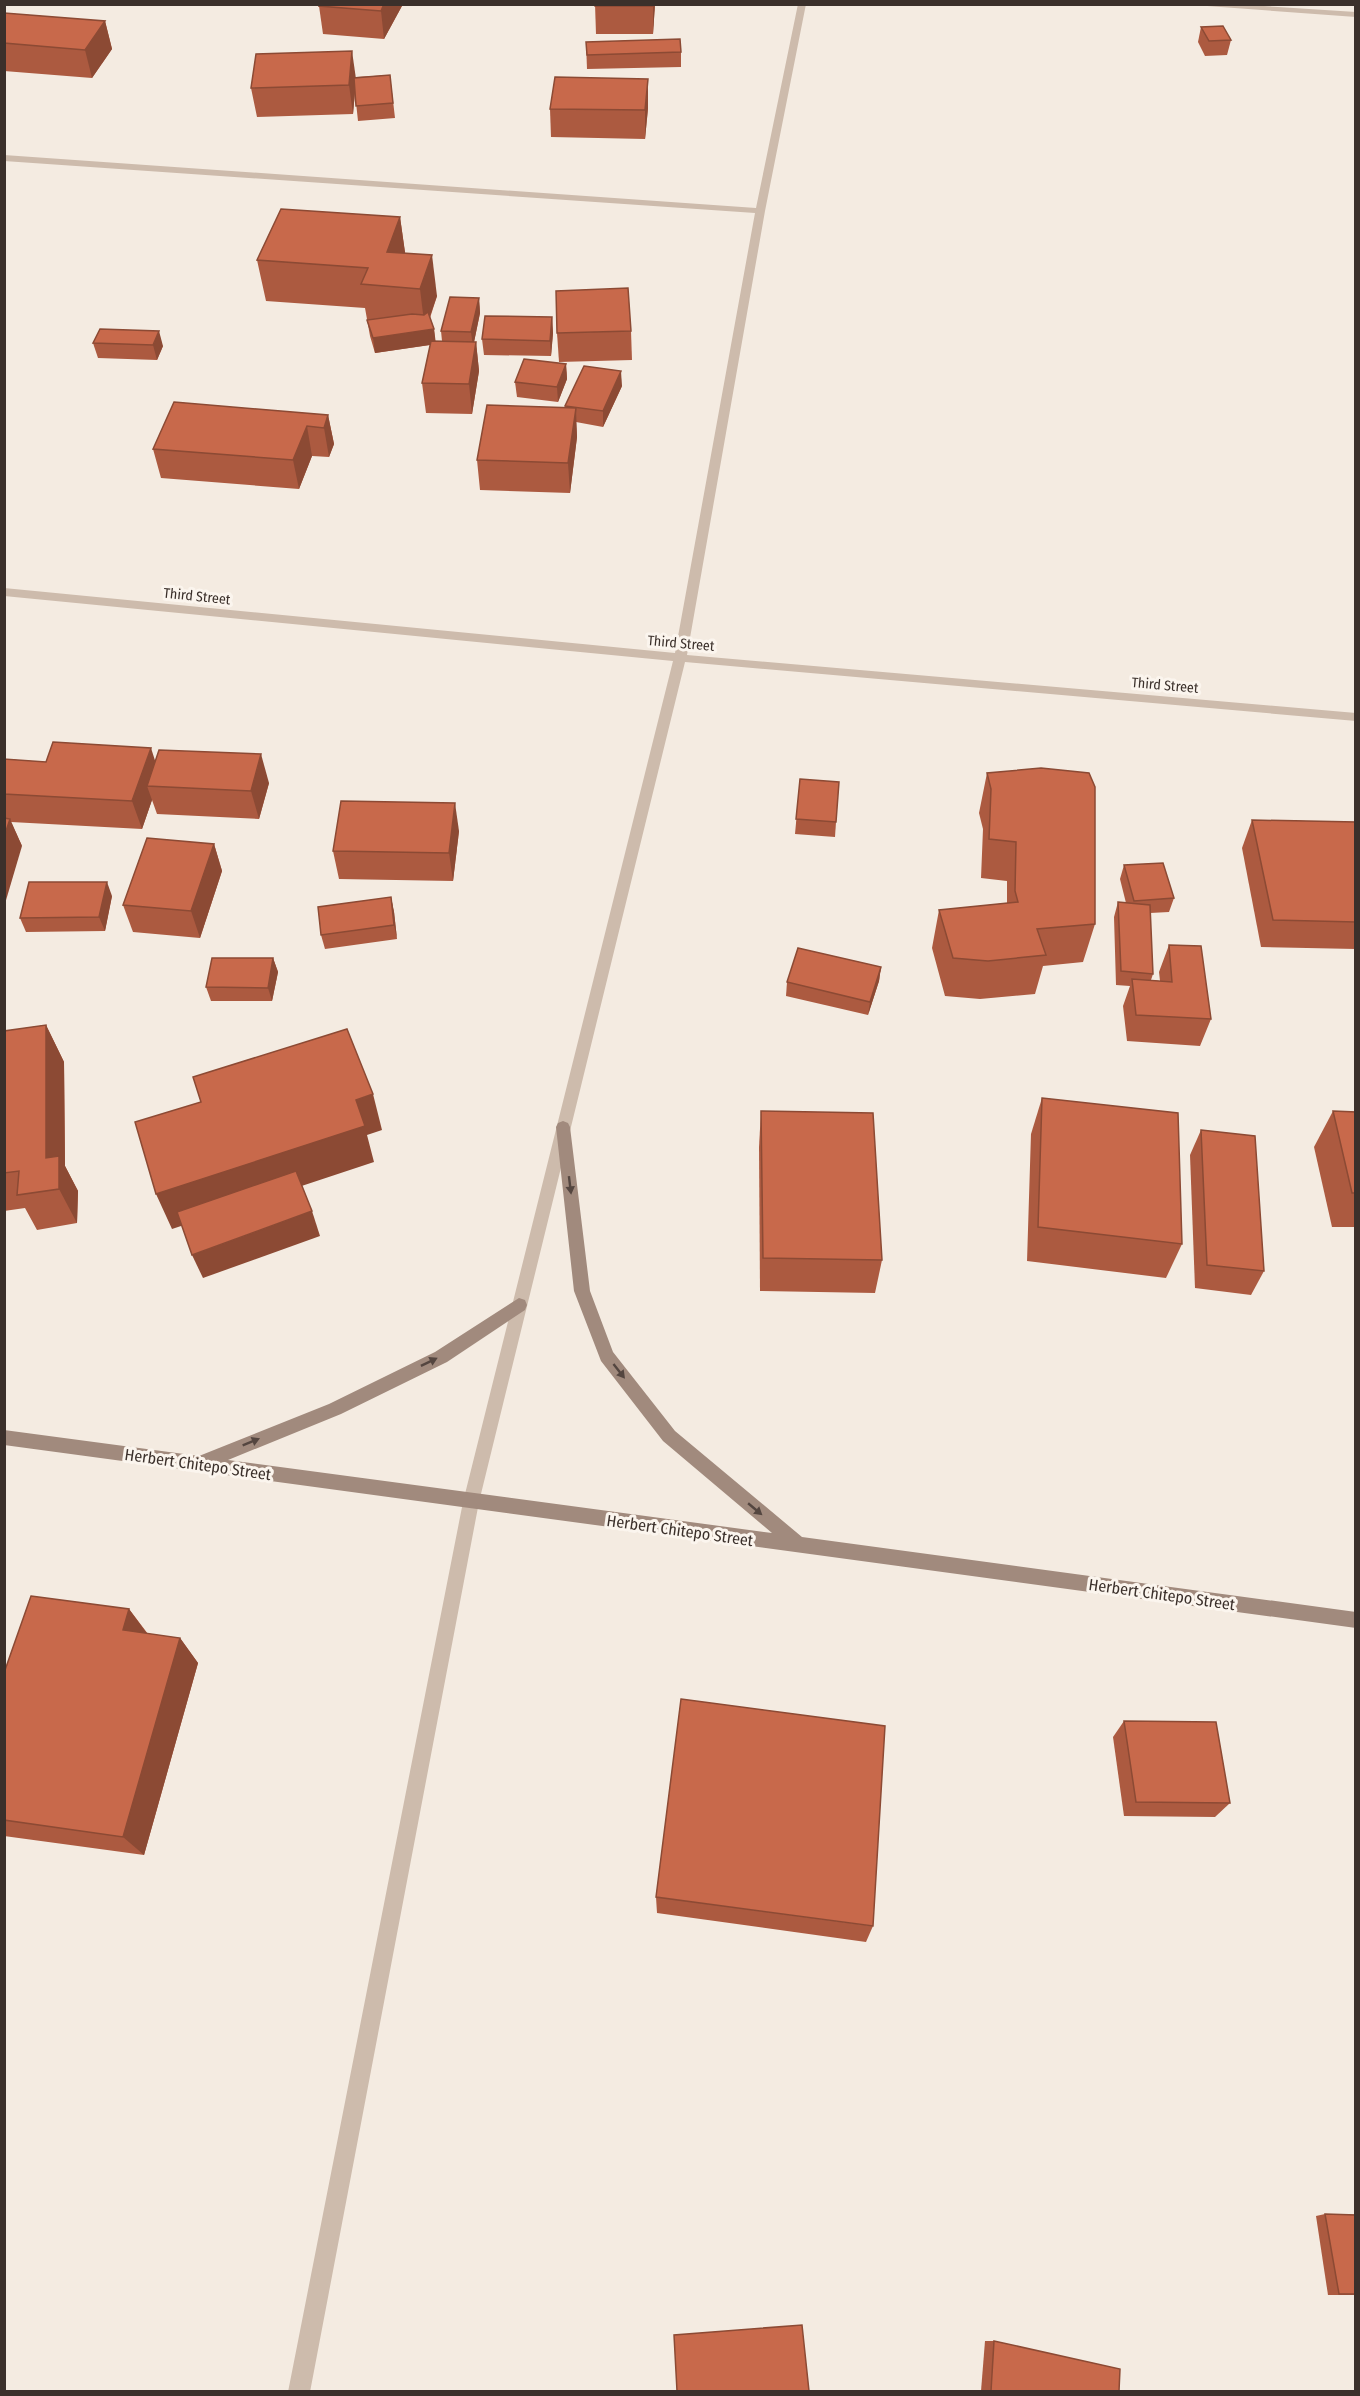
<svg xmlns="http://www.w3.org/2000/svg" width="1360" height="2396" font-family="'Fira Sans Condensed',sans-serif">
	<style>
		.lines { fill: none; stroke-linecap: round; stroke-linejoin: round }
		.minor { fill: #cdbbac; fill-rule: evenodd }
		.secondary { fill: #a18a7d; fill-rule: evenodd }
		.wall { fill: #ac5a40 }
		.shaded-wall { fill: #8c4a34 }
		.building { fill: #c8694b; stroke: #8c4a34; stroke-width: 1.5 }
		.oneway { fill: #544640 }
		.labels { text-anchor: middle; stroke-width: 6; stroke-linejoin: round; paint-order: stroke }
		.far-street-label { font-size: 14px; fill: #3b302b; stroke: #fbf5ee }
		.street-label { font-size: 16px; fill: #3b302b; stroke: #fbf5ee }
	</style>
	<rect width="100%" height="100%" fill="#f4ebe1"/>
	<g class="lines">
		<g class="minor">
			<polygon points="798,4 806,4 765,211 687,655 1356,713 1356,721 685,662 479,1502 310,2392 288,2392 463,1502 673,661 4,596 4,588 675,653 755,213 4,161 4,155 756,208"/>
			<polygon points="1180,4 1231,4 1356,12 1356,17"/>
		</g>
		<polygon class="secondary" points="563,1121 568,1123 570,1127 590,1291 613,1352 675,1431 802,1537 1356,1612 1356,1628 4,1445 4,1430 199,1456 329,1404 435,1352 519,1298 525,1300 527,1305 525,1310 447,1362 341,1414 228,1460 772,1533 663,1441 601,1361 574,1291 556,1127 558,1123"/>
	</g>
	<g class="wall">
		<polygon points="320,4 403,4 384,39 323,34 319,6"/>
		<polygon points="595,4 655,4 653,34 596,34"/>
		<polygon points="4,13 105,21 112,49 92,78 4,71"/>
		<polygon points="1201,27 1231,40 1227,55 1205,56 1198,42"/>
		<polygon points="586,42 681,52 681,67 587,69"/>
		<polygon points="390,75 395,118 358,121 355,93 353,114 257,117 251,88 356,77"/>
		<polygon points="648,108 645,139 551,137 550,109"/>
		<polygon points="400,217 405,253 437,296 430,318 434,329 435,341 442,341 441,331 479,298 480,313 474,342 476,342 479,371 472,414 426,413 422,383 430,345 375,353 370,336 365,308 266,301 257,260"/>
		<polygon points="552,317 553,333 551,356 484,355 482,339"/>
		<polygon points="100,329 163,346 157,360 98,358 93,343"/>
		<polygon points="631,331 632,360 559,362 557,333"/>
		<polygon points="566,364 567,379 558,402 517,397 515,382"/>
		<polygon points="622,386 603,427 576,422 577,437 570,493 480,490 477,460 565,408 565,406"/>
		<polygon points="328,415 334,444 329,457 312,456 299,489 161,478 153,449"/>
		<polygon points="4,759 46,762 155,762 269,783 259,819 157,814 152,800 142,829 11,822 22,846 4,837"/>
		<polygon points="987,773 1095,924 1083,962 1043,966 1035,994 980,999 945,996 932,948 939,910 1007,903 1007,881 981,878 983,829 979,813"/>
		<polygon points="800,779 836,822 835,837 795,834"/>
		<polygon points="1252,820 1356,822 1356,949 1261,947 1242,848"/>
		<polygon points="459,831 453,881 339,879 333,851"/>
		<polygon points="214,844 222,871 200,938 133,932 123,905"/>
		<polygon points="1124,865 1174,898 1169,912 1150,913 1153,974 1151,980 1160,981 1159,972 1169,945 1211,1019 1200,1046 1127,1041 1123,1006 1130,986 1116,985 1114,917 1118,902 1126,903 1120,879"/>
		<polygon points="112,896 105,931 26,932 20,918"/>
		<polygon points="391,897 394,912 397,939 325,949 321,935"/>
		<polygon points="273,958 278,972 272,1001 211,1001 206,987"/>
		<polygon points="881,967 879,981 868,1015 786,996 787,982"/>
		<polygon points="46,1025 64,1062 65,1166 78,1191 77,1223 37,1230 25,1208 4,1211 4,1031"/>
		<polygon points="1042,1098 1182,1244 1166,1278 1027,1261 1031,1134"/>
		<polygon points="761,1111 882,1260 875,1293 760,1291 759,1147"/>
		<polygon points="1333,1111 1356,1112 1356,1227 1332,1227 1314,1147"/>
		<polygon points="1201,1130 1264,1271 1251,1295 1195,1288 1190,1155"/>
		<polygon points="129,1609 148,1634 180,1638 198,1663 144,1855 4,1836 4,1673"/>
		<polygon points="1124,1721 1230,1803 1215,1817 1124,1816 1113,1737"/>
		<polygon points="656,1897 873,1926 866,1942 657,1913"/>
		<polygon points="1325,2214 1356,2215 1356,2295 1328,2295 1316,2216"/>
		<polygon points="985,2341 994,2341 1119,2391 981,2391"/>
	</g>
	<g class="shaded-wall">
		<polygon points="384,4 403,4 384,39 381,11"/>
		<polygon points="653,4 655,4 653,34"/>
		<polygon points="105,21 112,49 92,78 85,50"/>
		<polygon points="352,51 356,79 353,114 349,85"/>
		<polygon points="648,79 648,108 645,139 645,110"/>
		<polygon points="400,217 406,259 387,252"/>
		<polygon points="432,255 437,296 425,330 420,289"/>
		<polygon points="479,298 480,313 473,347 471,332"/>
		<polygon points="552,317 553,333 551,356 550,341"/>
		<polygon points="434,329 436,344 375,353 373,338"/>
		<polygon points="159,331 163,346 157,360 153,345"/>
		<polygon points="476,342 479,371 472,414 469,384"/>
		<polygon points="566,364 567,379 558,402 557,387"/>
		<polygon points="621,371 622,386 603,427 603,411"/>
		<polygon points="576,408 577,437 570,493 568,463"/>
		<polygon points="328,415 334,444 329,457 324,428"/>
		<polygon points="307,426 312,456 299,489 293,460"/>
		<polygon points="151,748 160,776 147,786 152,800 142,829 132,801"/>
		<polygon points="261,754 269,783 259,819 251,791"/>
		<polygon points="455,803 459,831 453,881 449,853"/>
		<polygon points="10,819 22,846 4,907 4,837"/>
		<polygon points="214,844 222,871 200,938 191,911"/>
		<polygon points="107,882 112,896 105,931 99,917"/>
		<polygon points="391,897 394,912 397,939 394,925"/>
		<polygon points="273,958 278,972 272,1001 268,988"/>
		<polygon points="881,967 879,981 868,1015 870,1002"/>
		<polygon points="46,1025 64,1062 65,1166 78,1191 77,1223 59,1189 46,1158"/>
		<polygon points="373,1094 382,1130 367,1135 374,1162 172,1229 156,1194 356,1100"/>
		<polygon points="312,1211 320,1236 203,1278 192,1255"/>
		<polygon points="129,1609 148,1635 123,1630"/>
		<polygon points="180,1638 198,1663 144,1855 123,1837"/>
	</g>
	<g class="building">
		<polygon points="320,4 384,4 381,11 319,6"/>
		<rect x="595" y="4" width="58" height="2"/>
		<polygon points="4,13 105,21 85,50 4,43"/>
		<polygon points="1223,26 1231,40 1209,41 1201,27"/>
		<polygon points="680,39 681,52 587,55 586,42"/>
		<polygon points="352,51 349,85 251,88 256,54"/>
		<polygon points="390,75 393,103 356,106 354,78"/>
		<polygon points="555,77 648,79 645,110 550,109"/>
		<polygon points="281,209 400,217 387,252 432,255 420,289 361,284 368,268 257,260"/>
		<polygon points="628,288 631,331 557,333 556,291"/>
		<polygon points="450,297 479,298 471,332 441,331"/>
		<polygon points="428,312 434,329 373,338 367,320 412,314 424,315"/>
		<polygon points="485,316 552,317 550,341 482,339"/>
		<polygon points="100,329 159,331 153,345 93,343"/>
		<polygon points="431,341 476,342 469,384 422,383"/>
		<polygon points="524,359 566,364 557,387 515,382"/>
		<polygon points="584,366 621,371 603,411 565,406"/>
		<polygon points="174,402 328,415 324,428 307,426 293,460 153,449"/>
		<polygon points="487,405 576,408 568,463 477,460"/>
		<polygon points="53,742 151,748 132,801 4,794 4,759 46,762"/>
		<polygon points="159,750 261,754 251,791 147,786"/>
		<polygon points="1041,768 1089,773 1095,787 1095,924 1037,929 1046,955 988,961 953,958 939,910 1018,902 1015,891 1016,842 989,839 991,789 987,773"/>
		<polygon points="800,779 839,782 836,822 796,819"/>
		<polygon points="341,801 455,803 449,853 333,851"/>
		<polygon points="4,818 10,819 4,837"/>
		<polygon points="1252,820 1356,822 1356,922 1273,920"/>
		<polygon points="147,838 214,844 191,911 123,905"/>
		<polygon points="1163,863 1174,898 1134,901 1124,865"/>
		<polygon points="29,882 107,882 99,917 20,918"/>
		<polygon points="391,897 394,925 321,935 318,907"/>
		<polygon points="1118,902 1150,905 1153,974 1121,971"/>
		<polygon points="1169,945 1201,946 1211,1019 1136,1015 1132,979 1172,982"/>
		<polygon points="798,948 881,967 870,1002 787,982"/>
		<polygon points="212,958 273,958 268,988 206,987"/>
		<polygon points="46,1025 46,1158 59,1156 59,1189 17,1195 19,1171 4,1173 4,1031"/>
		<polygon points="347,1029 373,1094 356,1100 365,1126 156,1194 135,1122 201,1102 193,1077"/>
		<polygon points="1042,1098 1178,1113 1182,1244 1038,1227"/>
		<polygon points="761,1111 873,1113 882,1260 763,1258"/>
		<polygon points="1333,1111 1356,1112 1356,1193 1352,1193"/>
		<polygon points="1201,1130 1255,1136 1264,1271 1207,1265"/>
		<polygon points="296,1171 312,1211 192,1255 177,1212"/>
		<polygon points="31,1596 129,1609 123,1630 180,1638 123,1837 4,1820 4,1673"/>
		<polygon points="681,1699 885,1726 873,1926 656,1897"/>
		<polygon points="1124,1721 1216,1722 1230,1803 1136,1802"/>
		<polygon points="1325,2214 1356,2215 1356,2294 1339,2294"/>
		<polygon points="802,2325 809,2391 677,2391 674,2335"/>
		<polygon points="994,2341 1120,2369 1119,2391 991,2391"/>
	</g>
	<defs><path id="oneway-solid" d="M-6-.8H1V-3.2L6.5 0L1 3.2V.8H-6Z" transform="scale(1.5)"/></defs>
	<g class="oneway">
		<use href="#oneway-solid" transform="translate(570 1185) rotate(83)"/>
		<use href="#oneway-solid" transform="translate(429 1362) rotate(-26)"/>
		<use href="#oneway-solid" transform="translate(619 1371) rotate(52)"/>
		<use href="#oneway-solid" transform="translate(251 1442) rotate(-22)"/>
		<use href="#oneway-solid" transform="translate(755 1509) rotate(40)"/>
	</g>
	<g class="labels">
		<g class="far-street-label">
			<text transform="translate(197 596) rotate(6)" y="5">Third Street</text>
			<text transform="translate(681 643) rotate(5)" y="5">Third Street</text>
			<text transform="translate(1165 685) rotate(5)" y="5">Third Street</text>
		</g>
		<g class="street-label">
			<text transform="translate(198 1464) rotate(8)" y="6">Herbert Chitepo Street</text>
			<text transform="translate(680 1530) rotate(8)" y="6">Herbert Chitepo Street</text>
			<text transform="translate(1162 1594) rotate(8)" y="6">Herbert Chitepo Street</text>
		</g>
	</g>
	<rect width="1360" height="2396" fill="none" stroke="#3b302b" stroke-width="12"/>
</svg>
